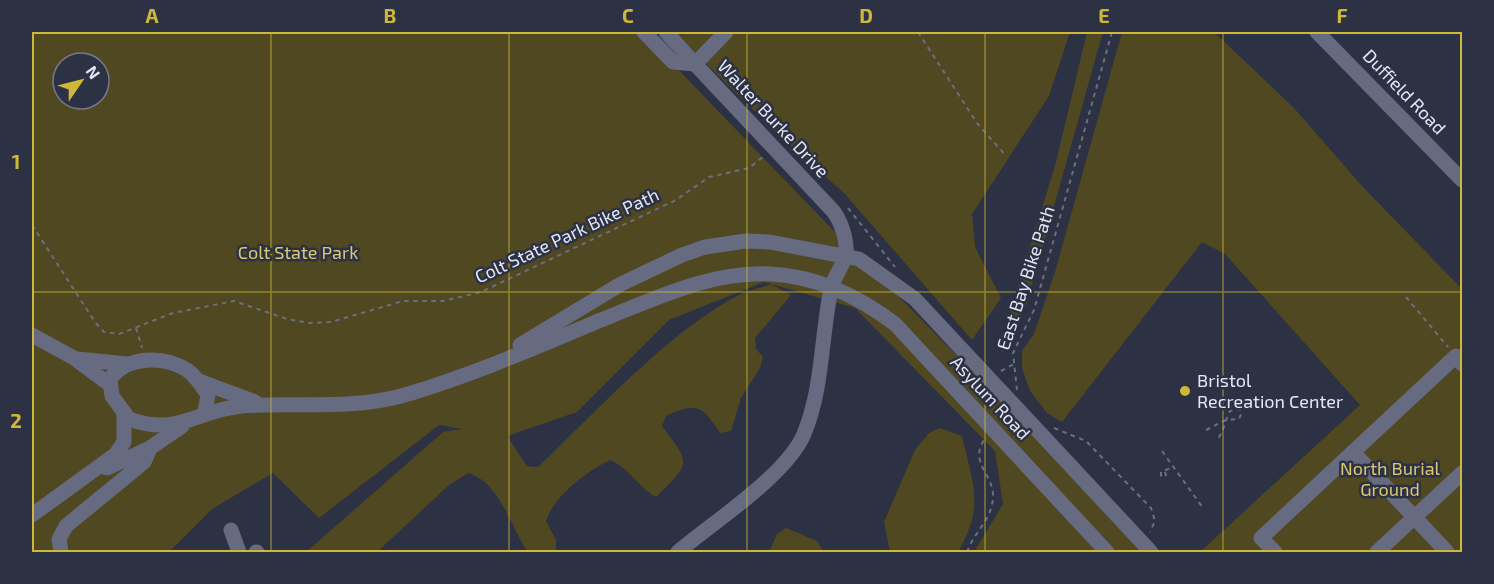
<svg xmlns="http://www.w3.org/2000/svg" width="1494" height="584" font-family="'Exo 2',sans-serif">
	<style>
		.green { fill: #504820; fill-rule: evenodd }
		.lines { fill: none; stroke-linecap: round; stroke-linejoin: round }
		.path { stroke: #6b6e7f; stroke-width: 2; stroke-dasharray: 4.5 4.5; stroke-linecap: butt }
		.minor { stroke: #666b82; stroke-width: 15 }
		.grid { fill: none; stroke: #ceb837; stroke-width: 1.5; stroke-opacity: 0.55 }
		.poi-dot { fill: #ceb837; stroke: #2d3144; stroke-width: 2 }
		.labels { text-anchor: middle; stroke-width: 5; stroke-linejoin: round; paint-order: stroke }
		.street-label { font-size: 18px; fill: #e4e7f4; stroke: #2d3144 }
		.park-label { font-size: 18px; fill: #d9c974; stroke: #2d3144 }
		.poi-label { font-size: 18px; fill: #e4e7f4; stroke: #2d3144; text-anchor: start }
		.neatline { fill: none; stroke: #ceb837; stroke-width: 2 }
		.grid-label { font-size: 20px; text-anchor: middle; font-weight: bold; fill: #ceb837 }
	</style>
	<rect width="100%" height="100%" fill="#2d3144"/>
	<g class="green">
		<path d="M 32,32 L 642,32 L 834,231 L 1151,552 L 974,552 L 1003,504 L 995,451 L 855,308 L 771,284 L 791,295 L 755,338 L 756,349 L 763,357 L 760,368 L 741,398 L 731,431 L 720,433 C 702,405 696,402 666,416 L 662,426 C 692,465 690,463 656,497 C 638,487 629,468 610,460 C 587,471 554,496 546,521 L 556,540 L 556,552 L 528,552 C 510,527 501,483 468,473 L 448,486 L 377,552 L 306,552 L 443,432 L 462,429 L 439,425 L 319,518 L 273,473 L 212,509 L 169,552 L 32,552 ZM 63,63 L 99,63 L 99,99 L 63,99 ZM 764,282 L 771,284 C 761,288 750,290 741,294 C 671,329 596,412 538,467 L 527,466 L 507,436 L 577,412 L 669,320 Z"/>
		<polygon points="674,32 1070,32 1049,96 972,214 975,247 1001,298 972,340 844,193 785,141"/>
		<polygon points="1087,32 1103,32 1026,306 1001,354 1008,320 1056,162"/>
		<polygon points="1122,32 1214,32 1294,108 1362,186 1462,289 1462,552 1200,552 1360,405 1225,254 1202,242 1062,422 1047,413 1030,391 1022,368 1022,351 1034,334 1055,272"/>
		<path d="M 940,428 L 962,436 C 973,485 985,506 958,552 L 890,552 L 884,522 L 915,450 L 929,433 Z"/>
		<polygon points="786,528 817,541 824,552 769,552 777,534"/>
	</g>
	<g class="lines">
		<g class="path">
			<polyline points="918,32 977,123 1006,156"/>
			<polyline points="848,208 895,267"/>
			<polyline points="32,225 95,322 104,332 119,334 173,313 234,301 287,319 310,323 331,322 403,301 443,301 481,292 676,200 709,177 749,168 763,157"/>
			<polyline points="1406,297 1448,347"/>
			<polyline points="136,328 142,348"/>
			<polyline points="1001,371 1014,364"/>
			<polyline points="1017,390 1013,353 1034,310 1112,32"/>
			<polyline points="1054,428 1086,441 1151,508 1155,521 1150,532"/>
			<path d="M 1206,430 L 1226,420 L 1227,420 L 1239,419 L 1242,412 L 1239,409 L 1230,411 C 1225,421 1224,431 1217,440"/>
			<polyline points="1162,451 1203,508"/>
			<polyline points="1165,472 1166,475 1161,477 1161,472 1173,467"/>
			<path d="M 967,552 C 974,532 992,520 993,497 C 994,474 969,464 984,440"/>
		</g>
		<g class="minor">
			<path d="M 644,32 L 673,62 L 695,64 L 834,212 C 842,224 850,246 844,260 C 840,270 833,279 831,289 C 821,337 823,388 804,434 C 786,476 713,522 678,552"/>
			<polyline points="666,32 695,64 726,32"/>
			<polyline points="1317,32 1462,180"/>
			<polyline points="32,335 74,358 109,384"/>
			<polyline points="520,345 621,284 682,255 705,247 746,241 770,242 859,259 915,299 1151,552"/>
			<polyline points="77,359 127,364"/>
			<polyline points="199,381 255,402"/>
			<path d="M 205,412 L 208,395 C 202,386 196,376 187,370 C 163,355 127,356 110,379 L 112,396 L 129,419 C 179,437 196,410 242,406 C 295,402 349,410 401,396 C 467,377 537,347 601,320 C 654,299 711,271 770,274 C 817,276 858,296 895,324 L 1107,552"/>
			<polyline points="107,468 150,448 182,426"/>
			<polyline points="32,515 116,454 124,442 124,414"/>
			<polyline points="231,530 239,552"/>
			<polyline points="61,552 59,539 66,526 144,462 150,448"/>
			<polyline points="256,552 257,552"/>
			<polyline points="1275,552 1261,538 1353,452"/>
			<polyline points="1377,552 1462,473"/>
			<polyline points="1447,552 1353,452 1456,356 1462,364"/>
		</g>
	</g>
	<path class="grid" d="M 271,32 L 271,552M 509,32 L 509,552M 747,32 L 747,552M 985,32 L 985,552M 1223,32 L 1223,552M 32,292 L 1462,292"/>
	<circle class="poi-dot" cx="1185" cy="391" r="6"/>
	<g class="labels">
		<g class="street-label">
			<text transform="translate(1404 92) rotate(46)" y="6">Duffield Road</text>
			<text transform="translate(773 119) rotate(47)" y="6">Walter Burke Drive</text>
			<text transform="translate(567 236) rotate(-25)" y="6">Colt State Park Bike Path</text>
			<text transform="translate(1026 278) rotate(-72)" y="6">East Bay Bike Path</text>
			<text transform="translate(990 398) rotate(47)" y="6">Asylum Road</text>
		</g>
		<g class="park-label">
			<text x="298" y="259">Colt State Park</text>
			<text x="1390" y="475">North Burial<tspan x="1390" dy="21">Ground</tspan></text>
		</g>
		<g class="poi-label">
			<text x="1197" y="387">Bristol<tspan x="1197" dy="21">Recreation Center</tspan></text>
		</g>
	</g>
	<rect width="1494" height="584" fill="none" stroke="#2d3144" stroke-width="66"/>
	<g transform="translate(81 81) rotate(55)"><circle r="28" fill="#2d3144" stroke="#767a8a" stroke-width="1.5"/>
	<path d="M0-4.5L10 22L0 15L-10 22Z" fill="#ceb837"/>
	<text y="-9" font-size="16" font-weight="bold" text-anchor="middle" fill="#e4e7f4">N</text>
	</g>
	<rect x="33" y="33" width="1428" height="518" class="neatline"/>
	<g class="grid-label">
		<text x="152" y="23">A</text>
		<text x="390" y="23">B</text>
		<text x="628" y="23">C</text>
		<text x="866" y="23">D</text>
		<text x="1104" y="23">E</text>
		<text x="1342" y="23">F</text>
		<text x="16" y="169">1</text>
		<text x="16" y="428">2</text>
	</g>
</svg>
